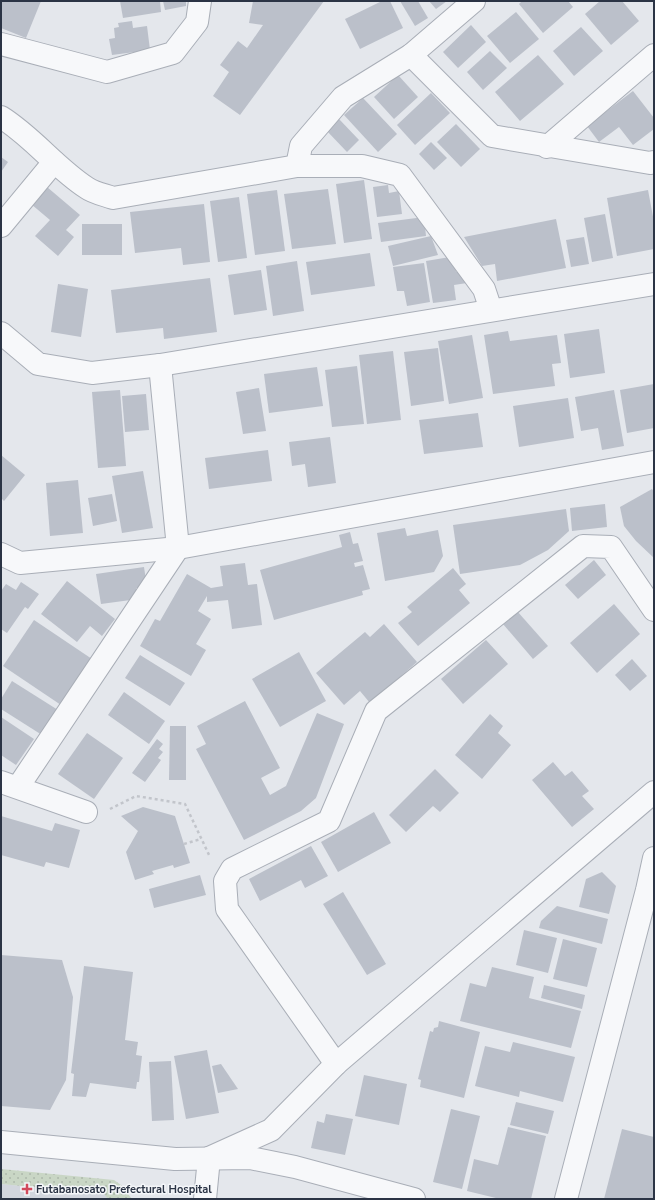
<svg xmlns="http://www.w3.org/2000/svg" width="655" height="1200" font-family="'Nunito Sans',sans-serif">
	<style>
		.built { fill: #d2d6de }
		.grass { fill: url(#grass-dots) }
		.building { fill: #bbc0ca }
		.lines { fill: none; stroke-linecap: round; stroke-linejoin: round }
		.minor-casing { stroke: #a9aeb7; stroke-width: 24 }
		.tertiary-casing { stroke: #a9aeb7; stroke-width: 24 }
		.path { stroke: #c2c5cb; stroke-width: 2.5; stroke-dasharray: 3 3; stroke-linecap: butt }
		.minor { stroke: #f7f8fa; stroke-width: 22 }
		.tertiary { stroke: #f7f8fa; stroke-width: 22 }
		.poi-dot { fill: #d1495b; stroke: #f4f6f9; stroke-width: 1.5 }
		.labels { text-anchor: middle; stroke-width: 3; stroke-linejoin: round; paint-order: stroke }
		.poi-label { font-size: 11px; font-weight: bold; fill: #2b3445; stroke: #f4f6f9; text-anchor: start }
	</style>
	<defs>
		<pattern id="grass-dots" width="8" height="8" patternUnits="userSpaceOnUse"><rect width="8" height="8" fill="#c9d6c5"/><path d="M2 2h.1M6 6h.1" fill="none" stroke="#adb8ab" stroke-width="1.8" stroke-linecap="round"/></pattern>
	</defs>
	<rect width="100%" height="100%" fill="#e4e7ec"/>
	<polygon class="built" points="1,1184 105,1194 108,1199 1,1199"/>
	<polygon class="grass" points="1,1169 114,1180 121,1185 132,1199 108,1199 104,1194 1,1184"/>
	<g class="building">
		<polygon points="1,1 41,1 26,38 1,28"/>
		<polygon points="120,1 160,1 161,12 123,18"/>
		<polygon points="163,1 186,1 186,6 165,10"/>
		<polygon points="253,1 324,1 240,115 213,96 229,72 220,65 238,41 247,48 263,25 249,23"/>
		<polygon points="382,1 390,1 403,28 360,49 345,19"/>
		<polygon points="400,1 418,1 428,18 415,26"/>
		<polygon points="429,1 447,1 436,9"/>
		<polygon points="522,1 568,1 573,7 543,33 519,4"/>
		<polygon points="600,1 622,1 639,21 611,45 585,14"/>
		<polygon points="516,12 539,39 510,63 487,36"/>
		<polygon points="132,21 133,28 147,26 150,50 112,55 109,39 115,38 114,28 119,27 118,23"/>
		<polygon points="471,25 486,42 458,68 443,52"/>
		<polygon points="581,27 603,51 574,76 553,51"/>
		<polygon points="490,51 507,68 483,90 467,72"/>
		<polygon points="538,55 564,84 520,121 495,92"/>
		<polygon points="398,75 418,97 394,119 374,97"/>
		<polygon points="633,91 654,118 654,129 633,145 619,127 599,142 587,126"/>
		<polygon points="431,93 450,113 415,145 397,125"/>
		<polygon points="363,98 397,134 378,152 344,115"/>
		<polygon points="339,119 359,140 347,152 326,130"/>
		<polygon points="456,124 480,149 461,167 437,142"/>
		<polygon points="431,142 447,158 434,170 419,154"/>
		<polygon points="1,157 8,162 1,172"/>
		<polygon points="364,180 372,239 344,243 336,184"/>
		<polygon points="388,185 389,193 399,191 402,214 377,217 373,187"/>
		<polygon points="47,187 80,215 66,230 74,237 58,256 35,236 50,220 31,204"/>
		<polygon points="328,189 336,244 292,249 284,194"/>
		<polygon points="277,190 285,251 255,255 247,194"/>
		<polygon points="648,190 654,222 654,249 617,256 607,198"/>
		<polygon points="239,197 247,258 218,262 210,201"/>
		<polygon points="204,204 210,262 183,265 181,248 135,253 130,212"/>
		<polygon points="605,214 613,258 592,262 584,218"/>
		<polygon points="424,217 426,236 381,242 378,223"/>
		<polygon points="556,219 566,268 497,281 495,264 482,266 464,237"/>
		<rect x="82" y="224" width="40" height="31"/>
		<polygon points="431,236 438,255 393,266 388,246"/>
		<polygon points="584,237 589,264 571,267 566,240"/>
		<polygon points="370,253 375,286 311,295 306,262"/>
		<polygon points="450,257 451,264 455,263 456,272 461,271 467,283 454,285 456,300 433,303 426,261"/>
		<polygon points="297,261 304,311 273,316 266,266"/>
		<polygon points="424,263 430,302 407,306 404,291 397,291 393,267"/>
		<polygon points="261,270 267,310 234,315 228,275"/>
		<polygon points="210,278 217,332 164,339 163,328 116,333 111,290"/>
		<polygon points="58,284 88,289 81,337 51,332"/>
		<polygon points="599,329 605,373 570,378 564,334"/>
		<polygon points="508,331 510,341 557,335 561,363 552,364 555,386 493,394 484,335"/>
		<polygon points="472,335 483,398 449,404 438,341"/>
		<polygon points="438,348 444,401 411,406 404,352"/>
		<polygon points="393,351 401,420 367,424 359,355"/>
		<polygon points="357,366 364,424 332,427 325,370"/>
		<polygon points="317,367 323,406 269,413 264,374"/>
		<polygon points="654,384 654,428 627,433 620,390"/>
		<polygon points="259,388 266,431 243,434 236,392"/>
		<polygon points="120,390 126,466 98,468 92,392"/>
		<polygon points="614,390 624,446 602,450 598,428 581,431 575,397"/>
		<polygon points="146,394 149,430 125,432 122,396"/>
		<polygon points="568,398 574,438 519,447 513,406"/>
		<polygon points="478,413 483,447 424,454 419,420"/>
		<polygon points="330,437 336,483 308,487 305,464 292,466 289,442"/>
		<polygon points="268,450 272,481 209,489 205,458"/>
		<polygon points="1,455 25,475 4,501 1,498"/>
		<polygon points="143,471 153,528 122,533 112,476"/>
		<polygon points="78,480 83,533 50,536 46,483"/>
		<polygon points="652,489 654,492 654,558 636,541 624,526 620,507"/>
		<polygon points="112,494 117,521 93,526 88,498"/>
		<polygon points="605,504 607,527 572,531 570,508"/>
		<polygon points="566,509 569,531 548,550 520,565 460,574 453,525"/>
		<polygon points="405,528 407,536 438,530 443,556 434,572 385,581 377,533"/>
		<polygon points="350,532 353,544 358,543 363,561 354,563 355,567 363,565 370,589 362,591 363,595 274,620 260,570 342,547 339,535"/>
		<polygon points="594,560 606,575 578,599 565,585"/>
		<polygon points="245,563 248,585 257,584 262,625 232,629 228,600 207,602 207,596 198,611 211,619 196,644 206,650 191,676 140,646 155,619 160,621 187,574 211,588 223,586 220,566"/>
		<polygon points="144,567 147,587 136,588 138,599 101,604 96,574"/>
		<polygon points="453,568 466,584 459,590 470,603 418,646 398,623 412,612 407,607"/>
		<polygon points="67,581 115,619 102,636 90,626 77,642 41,614"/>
		<polygon points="21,582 39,594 28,609 25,607 7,633 1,629 1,591 6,584 16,590"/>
		<polygon points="614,604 640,634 597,673 570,643"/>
		<polygon points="517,611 548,646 533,659 503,624"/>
		<polygon points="34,620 92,659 61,705 3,666"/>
		<polygon points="384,624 417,662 370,703 360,691 344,705 316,673 365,632 370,637"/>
		<polygon points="486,640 508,664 463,704 441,679"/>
		<polygon points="299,652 326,701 280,727 252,679"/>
		<polygon points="140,655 185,683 170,706 125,678"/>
		<polygon points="632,659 647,676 630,691 615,675"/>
		<polygon points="12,681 58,710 42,735 1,709 1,699"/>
		<polygon points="124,692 165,721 149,744 108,715"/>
		<polygon points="245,701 280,768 261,778 270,795 286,786 317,713 344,724 316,798 301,811 244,840 196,749 206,744 197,726"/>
		<polygon points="490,714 503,726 498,733 511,745 482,779 455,755"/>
		<polygon points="1,717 34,739 16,765 1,755"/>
		<polygon points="170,726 186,726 186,780 169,780"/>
		<polygon points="87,733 123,758 94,799 58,774"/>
		<polygon points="157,739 163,744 159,749 163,752 158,758 161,760 145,782 132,773"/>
		<polygon points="553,762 565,776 572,771 589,791 582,796 594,809 572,827 532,780"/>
		<polygon points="435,769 459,793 440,812 433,806 406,832 389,815"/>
		<polygon points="143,807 175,816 190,863 174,868 173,865 152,871 154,874 135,880 126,852 138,831 121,816"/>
		<polygon points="374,812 391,843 338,872 321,842"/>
		<polygon points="1,816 52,831 55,823 80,830 69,868 46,862 44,867 1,855"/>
		<polygon points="311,846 328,876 305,888 301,880 260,901 249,879"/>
		<polygon points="602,872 616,886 609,914 579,907 586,879"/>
		<polygon points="200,875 206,895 154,908 149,889"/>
		<polygon points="343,892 386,964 367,975 323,904"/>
		<polygon points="557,906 608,919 602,944 539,928 541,921"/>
		<polygon points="524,930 557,938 548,973 516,965"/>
		<polygon points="563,939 597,948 587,987 553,979"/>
		<polygon points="1,955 62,960 73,997 66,1080 50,1110 1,1106"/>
		<polygon points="84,966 133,972 125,1040 138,1042 136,1055 142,1056 139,1082 137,1082 136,1089 90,1083 86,1097 72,1096 74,1074 71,1073"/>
		<polygon points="492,967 534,977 529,998 581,1011 571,1048 460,1021 470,983 486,987"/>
		<polygon points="544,985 585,995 582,1009 541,998"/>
		<polygon points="439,1021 480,1032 464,1098 420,1087 421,1080 418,1079 430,1031 433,1032 434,1028 438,1027"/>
		<polygon points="513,1042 575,1057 563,1102 520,1091 519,1097 475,1086 485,1046 510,1052"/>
		<polygon points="207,1050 219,1113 186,1119 174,1056"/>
		<polygon points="171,1061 174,1120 152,1121 149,1062"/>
		<polygon points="221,1064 238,1089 218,1093 212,1066"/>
		<polygon points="364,1075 407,1084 399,1125 355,1116"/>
		<polygon points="516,1102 554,1111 548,1134 510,1125"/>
		<polygon points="451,1109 480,1116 462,1189 433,1182"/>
		<polygon points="326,1114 353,1119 345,1155 311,1148 317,1121 324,1123"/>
		<polygon points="508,1127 546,1136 531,1199 500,1199 467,1191 474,1159 498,1165"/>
		<polygon points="622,1129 654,1137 654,1199 604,1199"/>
	</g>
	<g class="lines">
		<g class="minor-casing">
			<g id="minor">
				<polyline points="1,44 107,72 173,53 197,22 200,1"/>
				<polyline points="411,55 492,136 650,163 654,162"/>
				<path d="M 1,117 C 33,137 56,168 87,188 C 94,193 105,195 113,198 L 297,166 L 362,166 L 400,175 L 484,289 L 491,310"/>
				<polyline points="547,147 654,55"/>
				<polyline points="297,166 301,146 343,97 411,55 474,1"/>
				<polyline points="1,226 54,162"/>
				<polyline points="1,333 38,364 92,373 160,365 654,284"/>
				<polyline points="1,554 20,563 178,548 654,462"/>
				<polyline points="1,782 86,812"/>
				<polyline points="18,787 178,548 160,365"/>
				<polyline points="336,1064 227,909 225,881 232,869 329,821 376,711 583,546 611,547 654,610"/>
				<polyline points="205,1199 209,1158"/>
			</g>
		</g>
		<g class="tertiary-casing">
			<g id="tertiary">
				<polyline points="1,1142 175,1159 250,1158 295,1167 414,1199"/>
				<polyline points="209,1158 271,1130 336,1064 654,792"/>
				<polyline points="566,1199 647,890 654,858"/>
			</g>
		</g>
		<g class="path">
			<polyline points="110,809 136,796 185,804 210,857"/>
			<polyline points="184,844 201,839"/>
		</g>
		<use href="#minor" class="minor"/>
		<use href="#tertiary" class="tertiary"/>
	</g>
	<path class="poi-dot" d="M25 1183h4v4h4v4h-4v4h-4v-4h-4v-4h4z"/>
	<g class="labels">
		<g class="poi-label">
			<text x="36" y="1193">Futabanosato Prefectural Hospital</text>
		</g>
	</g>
	<rect width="655" height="1200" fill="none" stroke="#2b3445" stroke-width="4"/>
</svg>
